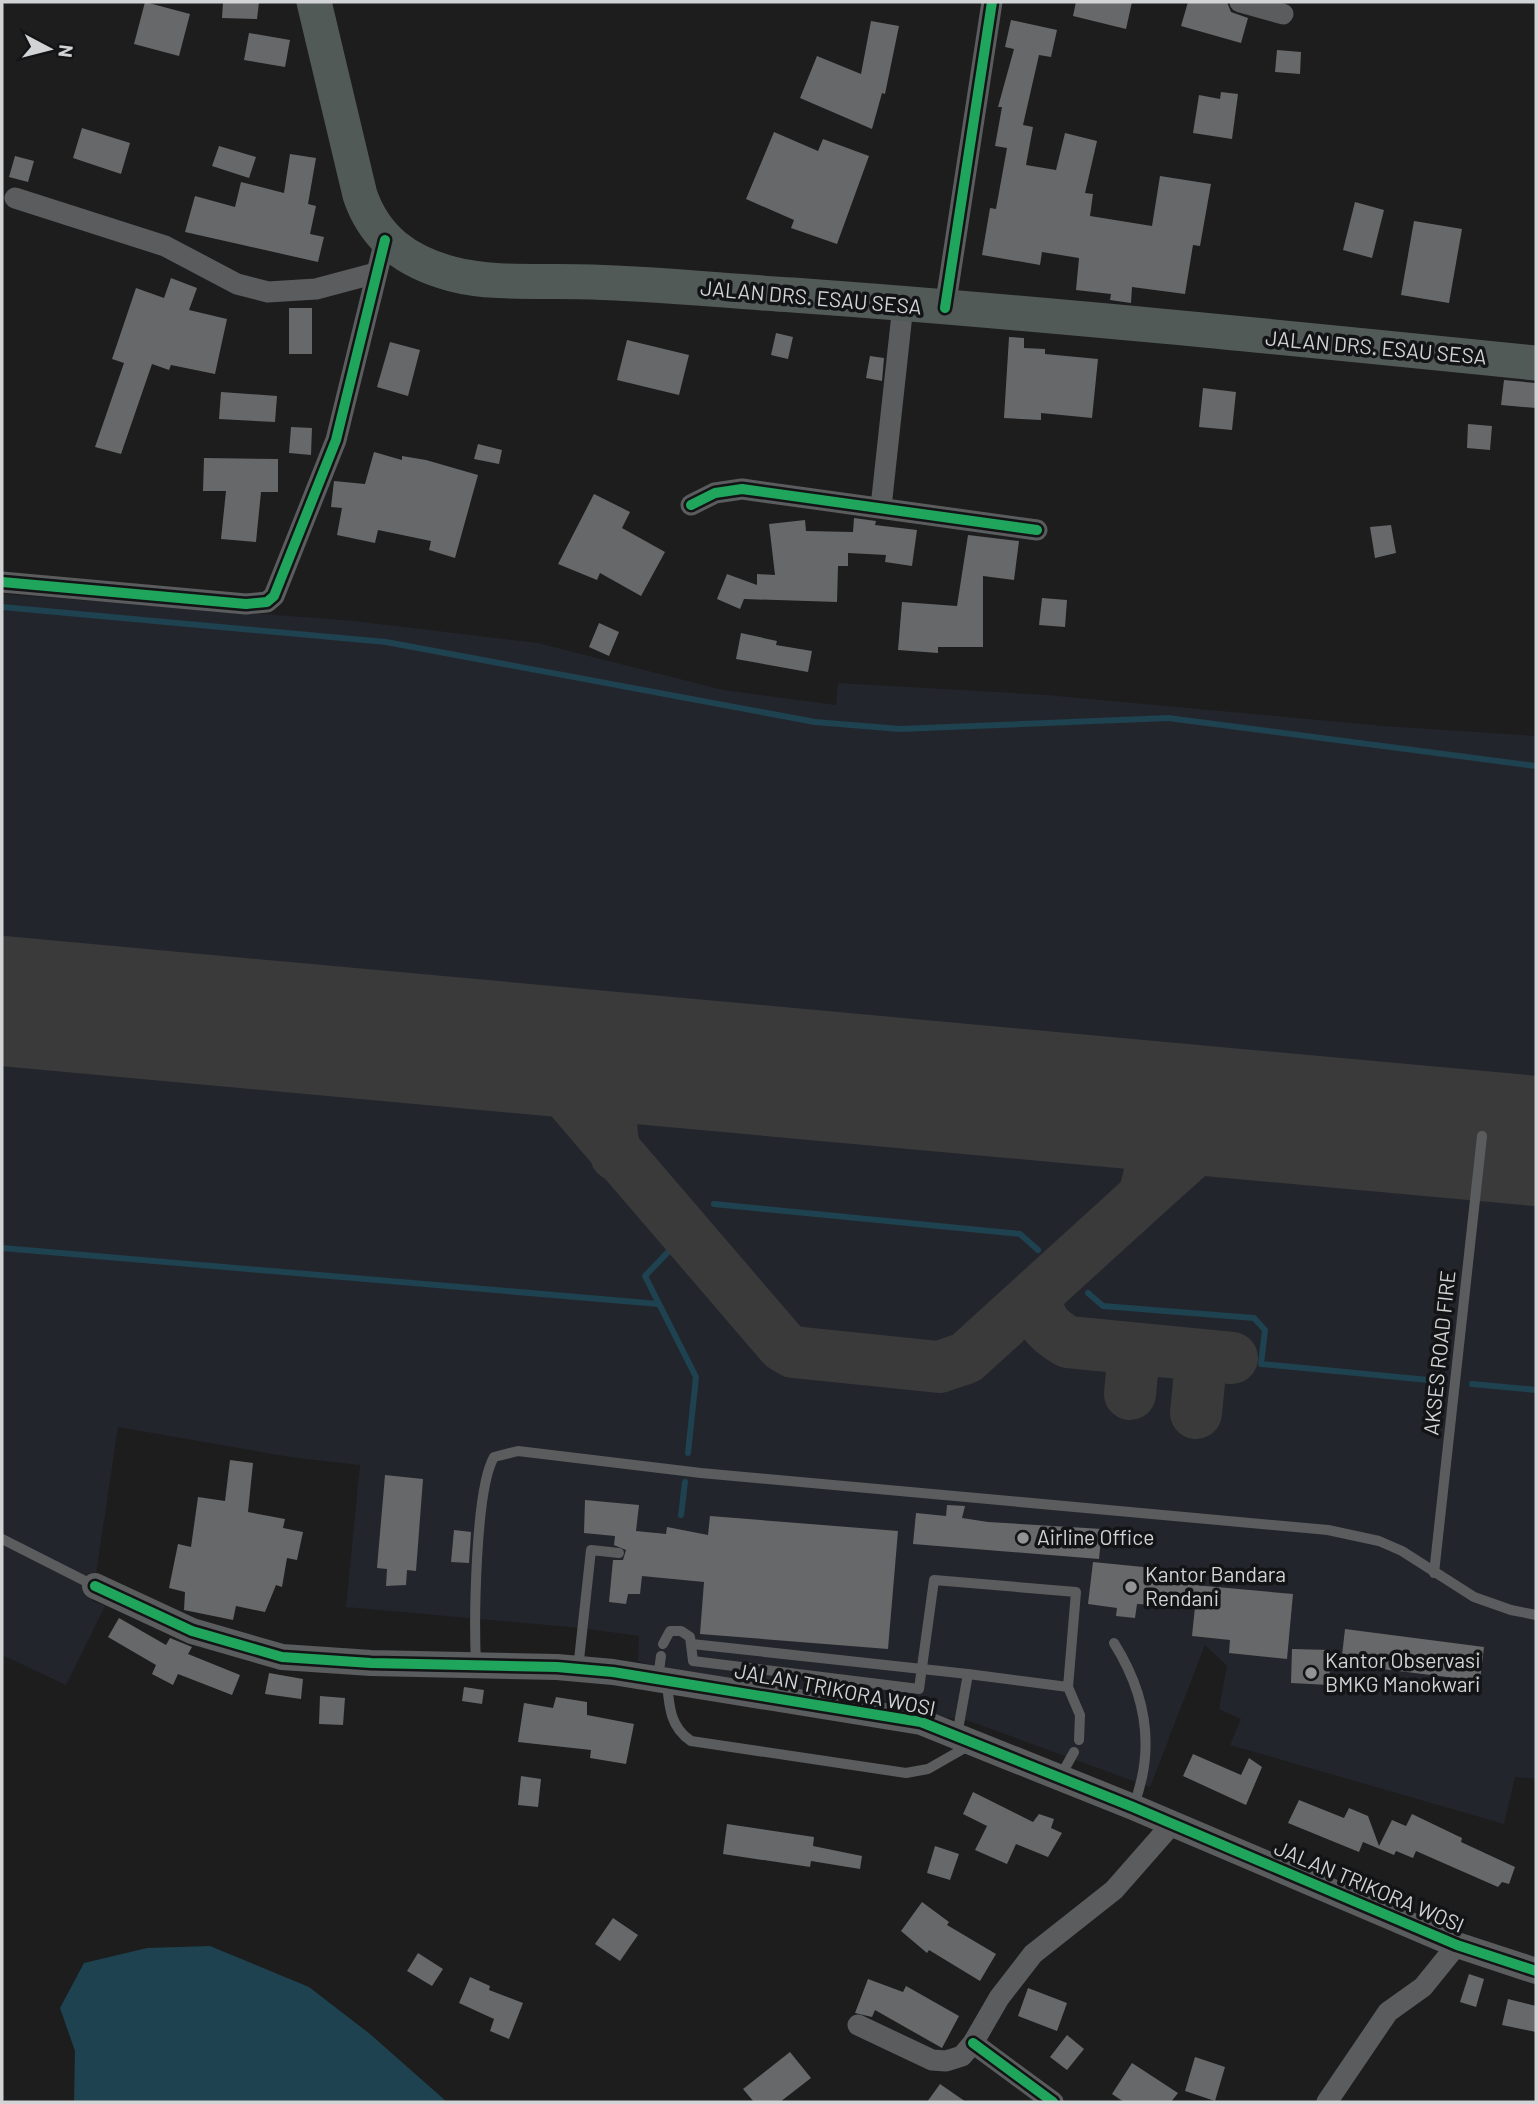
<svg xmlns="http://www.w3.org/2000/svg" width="1538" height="2104" font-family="Barlow,sans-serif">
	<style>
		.built { fill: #23252c }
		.water { fill: #1e424f }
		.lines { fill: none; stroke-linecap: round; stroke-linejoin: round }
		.stream { stroke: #1e424f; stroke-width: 6 }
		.taxiway { stroke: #3a3a3b; stroke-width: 52 }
		.runway { stroke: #3a3a3b; stroke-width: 130 }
		.building { fill: #676869 }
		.service { stroke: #5b5c5d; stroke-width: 10 }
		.minor { stroke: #5b5c5d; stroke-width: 21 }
		.tertiary { stroke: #5b5c5d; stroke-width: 26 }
		.trunk { stroke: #525a58; stroke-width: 35 }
		.cycleway-casing { stroke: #131416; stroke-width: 15 }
		.cycleway { stroke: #20a55d; stroke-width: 10 }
		.poi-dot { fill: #939395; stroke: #131416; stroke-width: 2.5 }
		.labels { text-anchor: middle; stroke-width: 7; stroke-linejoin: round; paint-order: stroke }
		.street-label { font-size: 21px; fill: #d2d3d5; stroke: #131416 }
		.poi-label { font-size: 21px; fill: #d2d3d5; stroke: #131416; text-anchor: start }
	</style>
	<rect width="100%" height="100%" fill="#1d1d1e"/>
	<polygon class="built" points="2,594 354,621 538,643 723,690 836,705 838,683 1047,695 1383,726 1536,736 1536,1779 1515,1777 1504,1824 1230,1745 1241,1719 1219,1709 1227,1666 1205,1645 1150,1787 969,1721 674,1673 638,1661 639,1636 581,1628 346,1607 360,1465 290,1457 118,1427 92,1601 105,1606 66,1685 2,1655"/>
	<polygon class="water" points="210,1946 309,1987 370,2034 447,2102 74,2102 75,2051 60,2008 84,1963 147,1948"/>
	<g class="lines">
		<g class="stream">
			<polyline points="2,607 386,642 815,722 900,729 1168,718 1536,766"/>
			<polyline points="714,1204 1020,1234 1038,1250"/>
			<polyline points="2,1248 659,1304"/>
			<polyline points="670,1250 645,1276 696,1377 688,1453"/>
			<polyline points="1088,1293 1103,1306 1254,1318 1265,1330 1261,1364 1439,1381"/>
			<polyline points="1472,1384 1536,1390"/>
			<polyline points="681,1515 685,1482"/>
		</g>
		<g class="taxiway">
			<path d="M 502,1046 L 521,1054 L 546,1070 L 783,1346 L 793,1352 L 939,1367 L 966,1358 L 1143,1197 C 1168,1126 1132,1112 1070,1098"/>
			<path d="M 616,1155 C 603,1106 616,1090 655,1060"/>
			<polyline points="1143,1197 1223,1125 1253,1115"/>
			<path d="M 1038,1293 C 1035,1318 1047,1330 1068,1342 L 1232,1358"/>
			<polyline points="1130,1394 1133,1362 1144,1350"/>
			<polyline points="1196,1413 1200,1372 1214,1357"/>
		</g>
		<polyline class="runway" points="2,1001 1536,1141"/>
	</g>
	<g class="building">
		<polygon points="145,2 190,14 179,56 134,44"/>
		<polygon points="223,2 259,2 257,19 222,18"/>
		<polygon points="1076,2 1132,2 1126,29 1073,16"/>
		<polygon points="1188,2 1227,2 1231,12 1248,18 1241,43 1181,26"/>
		<polygon points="1011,20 1057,30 1051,57 1039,55 1023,125 1033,127 1026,165 1056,170 1065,133 1097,141 1085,193 1093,194 1090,216 1152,226 1160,176 1211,184 1200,246 1193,245 1185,294 1132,287 1131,303 1110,300 1111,294 1076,290 1079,258 1042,252 1040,265 982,255 990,208 996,209 1007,148 995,146 1002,107 998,107 1014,49 1005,47"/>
		<polygon points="871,21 899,26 885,94 882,93 872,129 800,98 817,56 861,74"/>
		<polygon points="249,33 290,40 285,67 244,60"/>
		<polygon points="1277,50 1301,52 1300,74 1275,72"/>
		<polygon points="1221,92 1238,94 1232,139 1193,133 1199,95 1220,99"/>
		<polygon points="82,128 130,143 121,174 73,158"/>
		<polygon points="774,132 818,151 823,139 869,156 837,244 791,228 794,220 746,199"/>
		<polygon points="219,146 256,157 249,178 212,166"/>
		<polygon points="290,154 316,158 308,204 316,206 310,234 324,237 318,262 185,232 195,196 235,207 241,182 284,193"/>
		<polygon points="15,156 34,161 28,182 9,177"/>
		<polygon points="1355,202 1384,210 1372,258 1343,250"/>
		<polygon points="1414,221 1462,229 1449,303 1401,295"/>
		<polygon points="171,278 197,288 189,310 227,319 215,374 171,365 169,370 152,364 121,454 95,447 124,363 112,359 136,288 164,298"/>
		<rect x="289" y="308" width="23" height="46"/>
		<polygon points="776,333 793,337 788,359 771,355"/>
		<polygon points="1009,337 1024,338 1024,348 1045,349 1045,354 1098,359 1092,418 1041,413 1041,420 1004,418"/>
		<polygon points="627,340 689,355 679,395 617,380"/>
		<polygon points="390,342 420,350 408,396 377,387"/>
		<polygon points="870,356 884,358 882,381 866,378"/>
		<polygon points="1504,380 1536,383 1536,408 1501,405"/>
		<polygon points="1203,388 1236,392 1232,430 1199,427"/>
		<polygon points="221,392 277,396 275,422 219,419"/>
		<polygon points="1468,424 1492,426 1490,450 1467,448"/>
		<polygon points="291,427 312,428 311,455 289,453"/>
		<polygon points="478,444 502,450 499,464 474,459"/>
		<polygon points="374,452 402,460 402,456 426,460 478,475 455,558 429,550 431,541 378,530 375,543 337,535 342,508 331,507 334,481 365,484"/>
		<polygon points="204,458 278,459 278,492 261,492 256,542 221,539 226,491 203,491"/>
		<polygon points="594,494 630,512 622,528 665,552 641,596 600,573 597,580 558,564"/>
		<polygon points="854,518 876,521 875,525 917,530 912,566 885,562 886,555 848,553 848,566 838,566 837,602 744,599 740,609 717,599 727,574 757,585 757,574 775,575 769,524 805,520 806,531 853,532"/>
		<polygon points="1391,525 1396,553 1375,558 1370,527"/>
		<polygon points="968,535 1019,541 1014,580 983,576 983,647 938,647 938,653 898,650 902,602 957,606"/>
		<polygon points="1042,598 1067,600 1065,627 1039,625"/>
		<polygon points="599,623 619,632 609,656 589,647"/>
		<polygon points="741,633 777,641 776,645 812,651 808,672 736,659"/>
		<polygon points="230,1460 253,1463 248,1512 285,1519 283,1528 303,1532 297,1560 287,1558 282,1587 276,1585 265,1612 236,1606 233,1620 184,1610 185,1592 169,1588 178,1544 191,1547 198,1497 225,1501"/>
		<polygon points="385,1475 423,1479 416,1571 407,1570 406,1585 386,1586 387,1569 377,1568"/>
		<polygon points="585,1500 639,1505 636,1531 666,1534 667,1527 708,1535 710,1516 898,1531 888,1649 700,1634 704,1582 642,1576 640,1594 628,1594 626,1604 609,1602 613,1560 623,1560 626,1550 614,1545 615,1536 584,1533"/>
		<polygon points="947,1505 965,1506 962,1518 988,1522 1102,1529 1099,1559 913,1544 916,1513 946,1516"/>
		<polygon points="454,1530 471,1532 469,1563 451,1562"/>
		<polygon points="1093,1562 1173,1570 1172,1583 1293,1594 1287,1659 1229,1653 1230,1640 1192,1636 1195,1607 1137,1604 1135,1618 1116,1616 1117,1608 1088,1604"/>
		<polygon points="119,1618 166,1645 170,1638 192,1647 188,1654 240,1675 232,1695 178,1674 173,1685 152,1674 156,1665 108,1637"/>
		<polygon points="1345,1629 1484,1647 1480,1681 1341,1664"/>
		<polygon points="1292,1649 1331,1650 1329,1685 1291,1683"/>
		<polygon points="269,1673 303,1679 301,1699 265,1694"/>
		<polygon points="464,1687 484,1690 482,1704 462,1701"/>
		<polygon points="320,1696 345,1698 343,1725 319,1724"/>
		<polygon points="556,1697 587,1702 587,1715 634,1724 626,1764 590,1758 591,1750 518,1742 524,1703 553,1708"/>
		<polygon points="1193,1754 1241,1775 1249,1758 1262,1767 1246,1805 1183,1776"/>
		<polygon points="521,1776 541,1779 538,1807 518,1805"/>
		<polygon points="973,1792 1033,1822 1039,1814 1054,1819 1051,1828 1062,1833 1048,1857 1016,1844 1007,1864 975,1850 987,1826 963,1814"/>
		<polygon points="1299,1800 1344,1818 1349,1808 1368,1816 1379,1846 1392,1820 1406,1826 1412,1814 1462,1838 1461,1842 1515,1867 1509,1884 1502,1882 1498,1887 1416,1851 1413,1858 1396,1851 1394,1855 1363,1842 1359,1852 1288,1823"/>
		<polygon points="727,1824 814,1837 813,1846 862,1856 860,1869 811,1861 810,1867 723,1854"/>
		<polygon points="935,1846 959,1854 950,1880 927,1873"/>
		<polygon points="922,1902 949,1922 947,1925 996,1954 980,1981 929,1950 927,1953 901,1931"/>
		<polygon points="613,1918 638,1935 620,1961 595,1944"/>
		<polygon points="418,1953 443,1969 432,1986 407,1971"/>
		<polygon points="1469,1974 1484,1979 1476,2007 1460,2002"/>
		<polygon points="470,1977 490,1986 489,1990 523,2003 509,2039 490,2031 494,2019 459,2003"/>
		<polygon points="868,1979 903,1992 906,1986 959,2016 942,2048 875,2010 872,2017 855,2013"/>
		<polygon points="1028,1988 1067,2003 1057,2031 1018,2016"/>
		<polygon points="1508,1999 1536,2006 1536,2032 1502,2025"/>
		<polygon points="1067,2035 1084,2049 1067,2070 1050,2057"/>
		<polygon points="790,2052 811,2078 780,2102 754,2102 743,2089"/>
		<polygon points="1195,2057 1225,2067 1215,2101 1185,2091"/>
		<polygon points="1132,2063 1178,2093 1171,2102 1124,2102 1112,2094"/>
		<polygon points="940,2084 966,2102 927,2102"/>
	</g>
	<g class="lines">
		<g class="service">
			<polyline points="2,1539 95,1586"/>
			<polyline points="1434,1573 1482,1136"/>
			<path d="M 1114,1643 C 1146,1694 1156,1749 1133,1807"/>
			<polyline points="663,1644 670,1631 681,1631 690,1637 693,1661 919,1689 934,1580 1076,1592 1068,1687"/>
			<polyline points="692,1644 968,1674"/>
			<path d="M 476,1664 C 474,1623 475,1489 494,1457 L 518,1451 L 701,1473 L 1328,1530 L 1379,1541 L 1402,1551 L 1474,1597 L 1511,1610 L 1536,1615"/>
			<polyline points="578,1669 591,1550 619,1553"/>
			<polyline points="658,1678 661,1656"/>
			<path d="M 667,1682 C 669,1706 670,1727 691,1741 L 906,1773 L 928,1769 L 970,1745"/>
			<polyline points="957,1735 968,1674 1068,1687 1080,1715 1079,1740"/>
			<polyline points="1060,1777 1074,1752"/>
		</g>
		<g class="minor">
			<polyline points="1240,2 1283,14"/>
			<polyline points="15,198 165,246 237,284 268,292 316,289 376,273"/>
			<polyline points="945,308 992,2"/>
			<polyline points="691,505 715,493 742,489 1037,530"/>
			<polyline points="881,507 903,305"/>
			<polyline points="2,582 246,604 267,602 274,596 336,440 385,240"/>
			<polyline points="858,2025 932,2060 946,2061 962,2056 973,2043 999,1998 1033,1954 1114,1890 1172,1824"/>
			<polyline points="973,2043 1053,2102"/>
			<polyline points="1327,2102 1388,2012 1423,1987 1457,1945"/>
		</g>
		<polyline class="tertiary" points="95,1586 192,1631 282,1657 371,1663 557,1667 613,1672 921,1722 1133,1807 1457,1945 1536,1971"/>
		<path class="trunk" d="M 314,2 L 360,195 C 375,239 407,262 452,274 C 493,285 549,280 592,282 C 659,284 726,291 793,295 C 1041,313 1289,338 1536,363"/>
		<g class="cycleway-casing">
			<g id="cycleway">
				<polyline points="945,308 992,2"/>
				<polyline points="691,505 715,493 742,489 1037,530"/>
				<polyline points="2,582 246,604 267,602 274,596 336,440 385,240"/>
				<polyline points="95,1586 192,1631 282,1657 371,1663 557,1667 613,1672 921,1722 1133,1807 1457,1945 1536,1971"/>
				<polyline points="973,2043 1053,2102"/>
			</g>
		</g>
		<use href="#cycleway" class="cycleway"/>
	</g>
	<g class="poi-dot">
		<circle cx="1023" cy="1538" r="7"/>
		<circle cx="1131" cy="1587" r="7"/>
		<circle cx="1311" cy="1673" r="7"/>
	</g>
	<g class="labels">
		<g class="street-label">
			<text transform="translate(811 298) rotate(5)" y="7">JALAN DRS. ESAU SESA</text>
			<text transform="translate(1376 348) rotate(5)" y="7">JALAN DRS. ESAU SESA</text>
			<text transform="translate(1440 1353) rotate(-84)" y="7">AKSES ROAD FIRE</text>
			<text transform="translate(835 1690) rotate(11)" y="7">JALAN TRIKORA WOSI</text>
			<text transform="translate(1369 1887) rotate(23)" y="7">JALAN TRIKORA WOSI</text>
		</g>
		<g class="poi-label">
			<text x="1037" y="1545">Airline Office</text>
			<text x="1145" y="1582">Kantor Bandara<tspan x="1145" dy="24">Rendani</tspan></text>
			<text x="1325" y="1668">Kantor Observasi<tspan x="1325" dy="24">BMKG Manokwari</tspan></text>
		</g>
	</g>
	<rect width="1538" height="2104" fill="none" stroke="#d2d3d5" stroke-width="7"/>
	<g transform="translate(49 49) rotate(97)" stroke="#131416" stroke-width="5" paint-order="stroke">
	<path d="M0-5L12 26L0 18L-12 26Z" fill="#d2d3d5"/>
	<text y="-10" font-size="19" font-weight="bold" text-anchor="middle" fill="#d2d3d5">N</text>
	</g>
</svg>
